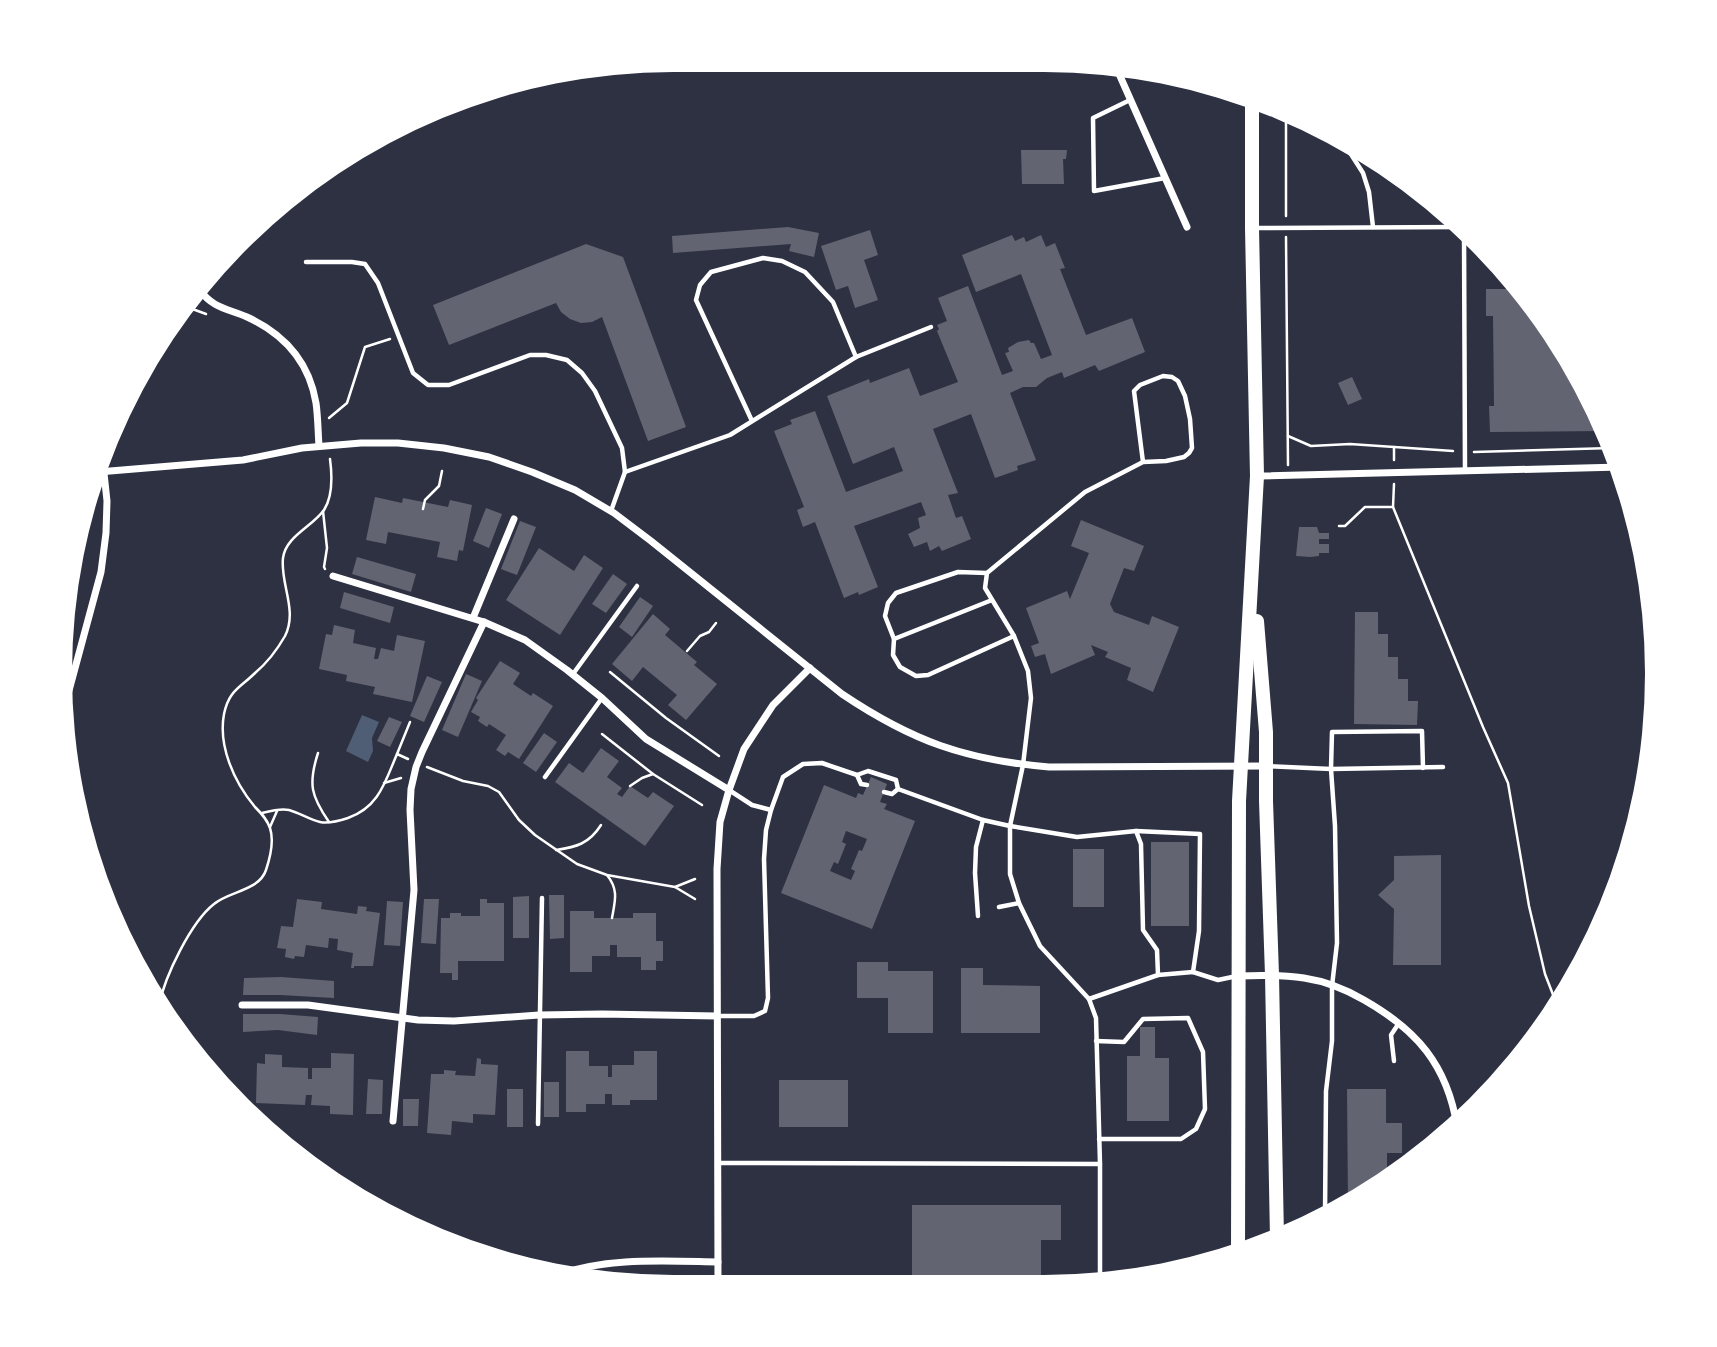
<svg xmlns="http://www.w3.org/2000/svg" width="1717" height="1347" font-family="'PT Sans',sans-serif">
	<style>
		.water { fill: #4f5d75 }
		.building { fill: #626471; fill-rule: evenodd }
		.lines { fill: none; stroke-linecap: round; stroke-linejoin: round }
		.path { stroke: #fff; stroke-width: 2.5 }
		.service { stroke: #fff; stroke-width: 4.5 }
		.minor { stroke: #fff; stroke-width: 7 }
		.secondary { stroke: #fff; stroke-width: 14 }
	</style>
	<rect width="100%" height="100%" fill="#2d3142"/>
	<polygon class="water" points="362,715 379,722 372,738 373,751 368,762 346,751"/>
	<g class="building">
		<polygon points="1021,150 1067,150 1066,159 1063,159 1064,184 1022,184"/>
		<polygon points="788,227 819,233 814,257 789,251 791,244 673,253 672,236"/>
		<polygon points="870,230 878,255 864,260 878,300 855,308 848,286 836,290 821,246"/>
		<polygon points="1012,235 1015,241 1024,237 1026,242 1041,235 1046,247 1055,243 1065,268 1060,269 1086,335 1132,318 1145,352 1099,371 1095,365 1064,378 1062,372 1047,378 1036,387 1023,387 1010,393 1036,460 1017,466 1018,470 995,478 971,414 933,429 958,493 948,495 956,518 962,516 971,539 942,551 939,546 930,551 927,542 914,547 908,534 920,528 918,518 926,515 921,502 854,526 878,587 859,595 858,592 844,598 815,522 803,527 797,510 804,507 774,431 792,424 790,420 815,411 846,492 903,471 894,447 853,464 827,396 869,379 870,383 909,368 920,396 958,382 937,331 939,329 937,325 947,321 938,298 968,286 1002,375 1013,371 1005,353 1009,352 1008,348 1018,342 1029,340 1031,343 1034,343 1041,359 1052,355 1021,274 976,292 962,255"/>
		<polygon points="586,244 623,257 686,427 648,441 602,317 592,322 581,323 570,319 561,312 556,303 449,345 433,305"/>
		<polygon points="1486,289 1512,289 1514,294 1516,294 1575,366 1604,431 1490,432 1489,406 1494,406 1493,316 1486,316"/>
		<polygon points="1352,377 1362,399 1348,405 1338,383"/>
		<polygon points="375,497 402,503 403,498 448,507 450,500 472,505 463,551 459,550 457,561 437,557 440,542 388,532 386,544 366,540"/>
		<polygon points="486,508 502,514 489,548 473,541"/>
		<polygon points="1081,520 1144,546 1134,571 1124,568 1110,604 1114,612 1149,625 1152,616 1179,627 1153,692 1127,680 1131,668 1105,657 1108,652 1091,645 1095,655 1051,674 1045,654 1035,657 1031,646 1039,643 1026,608 1067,591 1070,599 1089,553 1071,546"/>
		<polygon points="520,521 536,527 517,575 501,569"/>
		<polygon points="1299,527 1317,527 1319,533 1329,533 1329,539 1319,539 1319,544 1329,544 1329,553 1319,553 1319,556 1310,557 1296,556"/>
		<polygon points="539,548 574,571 584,555 603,568 560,635 506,600"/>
		<polygon points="357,557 416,574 411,592 352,574"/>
		<polygon points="613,574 627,584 606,613 592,604"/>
		<polygon points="344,592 394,607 390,623 340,608"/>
		<polygon points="640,597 653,606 632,637 619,627"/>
		<polygon points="1355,612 1378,612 1378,634 1388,634 1388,657 1398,657 1398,679 1408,679 1408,701 1418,701 1417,725 1354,724"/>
		<polygon points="653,614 670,629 665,635 697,662 694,665 717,684 686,720 668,705 677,695 643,667 632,681 612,664"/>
		<polygon points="334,625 355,630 353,643 376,648 374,659 378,659 381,648 394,651 397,635 425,641 412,702 373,694 375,687 346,681 347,675 319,669 326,634 332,635"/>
		<polygon points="500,661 520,673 513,684 531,696 533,693 553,706 519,759 508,752 505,756 496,750 506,735 489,724 487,727 478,721 480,717 471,712 478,700 476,698"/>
		<polygon points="466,674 482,681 458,737 442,730"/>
		<polygon points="427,676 442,682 424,722 410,716"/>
		<polygon points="389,717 402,722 390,747 377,741"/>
		<polygon points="544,733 557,742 536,772 523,763"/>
		<polygon points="601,748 619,761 607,777 622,788 617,794 622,797 630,786 648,798 653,792 674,806 645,846 555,782 569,763 583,773"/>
		<path d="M 871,777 L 887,784 L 880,802 L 887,804 L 884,809 L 915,821 L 872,929 L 781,893 L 824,785 L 856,798 L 858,793 L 863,795 ZM 846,831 L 867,839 L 862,851 L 859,850 L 851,869 L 855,871 L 851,880 L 830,871 L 834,862 L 838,864 L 846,844 L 842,842 Z"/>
		<rect x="1151" y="842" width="38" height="84"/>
		<rect x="1073" y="849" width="31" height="58"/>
		<polygon points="1441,855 1441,965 1393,965 1394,909 1378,895 1394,880 1394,856"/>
		<polygon points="549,895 564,895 564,938 550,939"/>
		<polygon points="529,896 529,938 513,938 513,897"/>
		<polygon points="297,899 322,902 321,909 357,914 358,906 367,907 366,911 380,913 373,966 354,966 354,968 351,968 353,953 337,950 338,939 329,938 328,948 306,945 304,957 295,956 294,959 285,957 286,949 277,948 281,926 293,927"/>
		<polygon points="424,899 439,899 436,944 421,943"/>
		<polygon points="480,899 487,899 487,903 504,903 504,961 458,961 458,980 452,980 452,973 440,973 441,918 450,918 450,913 461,913 461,916 480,916"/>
		<polygon points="387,901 403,902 400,946 384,945"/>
		<polygon points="570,911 594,911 594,918 633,918 633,913 656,913 656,941 663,941 663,961 656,961 656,970 641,970 641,957 617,957 617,945 610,945 610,956 592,956 592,972 570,972"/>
		<polygon points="857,962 888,962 888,971 933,971 933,1033 888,1033 888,998 857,998"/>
		<polygon points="961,968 983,968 983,985 1040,986 1040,1033 961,1033"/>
		<polygon points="281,977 334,981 334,998 280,995 243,995 244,978"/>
		<polygon points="243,1014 280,1014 318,1017 317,1035 278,1030 243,1032"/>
		<polygon points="1140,1027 1155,1027 1155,1058 1169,1058 1169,1121 1127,1121 1127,1056 1140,1056"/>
		<polygon points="566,1051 589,1051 589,1066 608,1066 608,1077 612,1077 612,1065 634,1065 634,1051 657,1051 657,1100 630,1100 630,1105 612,1105 612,1094 605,1094 605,1104 586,1104 586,1112 566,1112"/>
		<polygon points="331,1053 354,1054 353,1115 330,1114 330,1106 311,1105 312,1095 306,1095 305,1105 256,1103 257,1063 265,1064 265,1054 282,1055 282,1067 308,1068 308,1079 312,1079 312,1068 331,1068"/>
		<polygon points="477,1058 481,1059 481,1064 498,1065 495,1115 473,1114 473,1123 452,1121 451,1135 427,1133 431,1074 444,1074 444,1070 456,1071 455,1075 475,1076"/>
		<polygon points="368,1079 383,1080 382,1114 366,1114"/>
		<rect x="779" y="1080" width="69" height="47"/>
		<rect x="544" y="1082" width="15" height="35"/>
		<rect x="507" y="1089" width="16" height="38"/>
		<polygon points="1347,1089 1386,1089 1386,1123 1402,1123 1402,1153 1387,1153 1387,1179 1348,1207"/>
		<polygon points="403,1099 419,1099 418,1126 403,1126"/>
		<polygon points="912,1205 1061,1205 1061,1240 1041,1240 1041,1278 1061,1278 1061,1286 912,1287"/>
	</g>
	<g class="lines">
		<g class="path">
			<polyline points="1286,216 1286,113"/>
			<polyline points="1286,237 1288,465"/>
			<polyline points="187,307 206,314"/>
			<polyline points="329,418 347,403 365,347 390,339"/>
			<polyline points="1288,436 1311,446 1350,444 1453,451"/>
			<polyline points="1394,447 1394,460"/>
			<polyline points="1474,452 1612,448"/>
			<polyline points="1394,484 1393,507 1483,727 1508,783 1529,906 1545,974 1557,1005"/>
			<polyline points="423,509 425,500 439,486 442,471"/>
			<polyline points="323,511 327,548 324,567 325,569"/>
			<polyline points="1339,526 1345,526 1365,507 1393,507"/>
			<polyline points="687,651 700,636 709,632 716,623"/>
			<polyline points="610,672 666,718 719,756"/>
			<polyline points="602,734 653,774 702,805"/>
			<path d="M 318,753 C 308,784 311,796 329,822"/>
			<polyline points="397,754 410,722"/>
			<polyline points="427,767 463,781 488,786 499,792 519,820 535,835 577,864 607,875 675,887 695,879"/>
			<polyline points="384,783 401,778"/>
			<polyline points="630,786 642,778 653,774"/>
			<path d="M 262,813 C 270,811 280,808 289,810 C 300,813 310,820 320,822 C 329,824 339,821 348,818 C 379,807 385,782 397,754 L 408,759"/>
			<polyline points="270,827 277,811"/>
			<path d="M 556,850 C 576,847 589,844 601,825"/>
			<path d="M 607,875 C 619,890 615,901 612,918"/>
			<polyline points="675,887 695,899"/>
			<path d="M 159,1005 C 165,976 191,922 214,904 C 229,891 259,891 266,870 C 270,858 274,840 270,828 C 267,819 261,813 255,807 C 234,782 218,746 224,714 C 229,690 240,688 255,673 C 267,663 277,650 285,636 C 298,610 280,584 283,558 C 286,536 312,527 324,510 C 333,496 332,474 330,459"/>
		</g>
		<g class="service">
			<polyline points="1130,100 1093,118 1094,191 1165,178"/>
			<polyline points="1340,137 1363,173 1369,192 1373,227"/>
			<polyline points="1255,228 1461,227"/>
			<polyline points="1464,232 1465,470"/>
			<polyline points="306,262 352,262 365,264 378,283 413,373 428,385 449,385 530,355 546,355 567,360 582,373 595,391 622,448 625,472 611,511"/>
			<polyline points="856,357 931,327"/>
			<polyline points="625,472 730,435 856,357 833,302 805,272 782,261 763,258 711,272 700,285 696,300 752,421"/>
			<polyline points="992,600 894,639 893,655 900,667 916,676 928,675 1014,636"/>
			<polyline points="894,639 885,616 888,603 896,593 958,572 987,573"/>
			<polyline points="573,674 637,586"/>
			<polyline points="1267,766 1331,769 1443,767"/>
			<polyline points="857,775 861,784 867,785"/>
			<polyline points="545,777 602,698"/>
			<polyline points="729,790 752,805 771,810"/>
			<polyline points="884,792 892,794 898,789"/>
			<polyline points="1136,831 1200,834 1199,931 1193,972 1218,980 1237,976"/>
			<polyline points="999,907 1019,903"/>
			<polyline points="978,916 975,873 976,847 983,820"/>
			<polyline points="1158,975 1193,972"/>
			<polyline points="717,1016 754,1016 765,1011 768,998 764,859 766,830 771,810 783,777 803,764 822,763 857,775 868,771 896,780 898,789 983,820 1010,826 1077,837 1136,831 1141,844 1143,930 1157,950 1158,975 1089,999"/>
			<polyline points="1096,1041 1124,1042 1143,1019 1188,1018 1203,1052 1205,1109 1196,1129 1181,1139 1099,1139"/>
			<polyline points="1394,1061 1391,1035 1399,1023"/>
			<polyline points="538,1124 542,898"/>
			<polyline points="718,1163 1100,1164"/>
			<polyline points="1325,1217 1326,1091 1332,1041 1332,986 1337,943 1335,826 1331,769 1332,732 1422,731 1423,768"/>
			<polyline points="1100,1283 1100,1164 1096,1018 1089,999 1040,946 1019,903 1010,874 1010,826 1023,765 1031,698 1028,671 1014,636 985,588 987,573 1085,492 1143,462 1166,461 1184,457 1189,453 1192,448 1190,419 1185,396 1178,381 1172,377 1163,376 1140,385 1134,391 1143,462"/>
		</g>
		<g class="minor">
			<polyline points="1116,67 1187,227"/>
			<path d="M 200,290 C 212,308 229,309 247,317 C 284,334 309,361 316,403 C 318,417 318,432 319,446"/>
			<path d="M 98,472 L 243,460 L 302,448 L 361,443 L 398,443 L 444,448 L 489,457 L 532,472 L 575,490 L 614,513 L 651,541 L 842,694 C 912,741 965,760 1049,767 L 1266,766"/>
			<polyline points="1258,476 1621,467"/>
			<polyline points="333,576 484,622 525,640 567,670 602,698 646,739 729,790"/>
			<polyline points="473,618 514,519"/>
			<polyline points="64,709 101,572 106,533 107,501 104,473"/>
			<path d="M 1239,976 C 1260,975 1282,975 1304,978 C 1324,981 1347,990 1364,1000 C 1417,1030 1447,1065 1457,1126"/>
			<polyline points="242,1005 308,1005 418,1020 454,1021 539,1015 602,1014 717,1016"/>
			<polyline points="393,1121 414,890 410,810 411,789 416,767 422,752 484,622"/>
			<path d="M 554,1276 C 606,1257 663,1261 718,1262"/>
			<polyline points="718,1287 717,869 720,822 729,790 744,749 773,705 810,668"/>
		</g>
		<g class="secondary">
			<polyline points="1257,621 1266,732 1266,801 1272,975 1277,1238"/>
			<polyline points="1238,1255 1239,801 1257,476 1252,228 1252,97"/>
		</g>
	</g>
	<path d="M0 0H1717V1347H0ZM673 72H1044A601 601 0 0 1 1645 673V674A601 601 0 0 1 1044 1275H673A601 601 0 0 1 72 674V673A601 601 0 0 1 673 72Z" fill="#fff" fill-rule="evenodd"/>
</svg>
